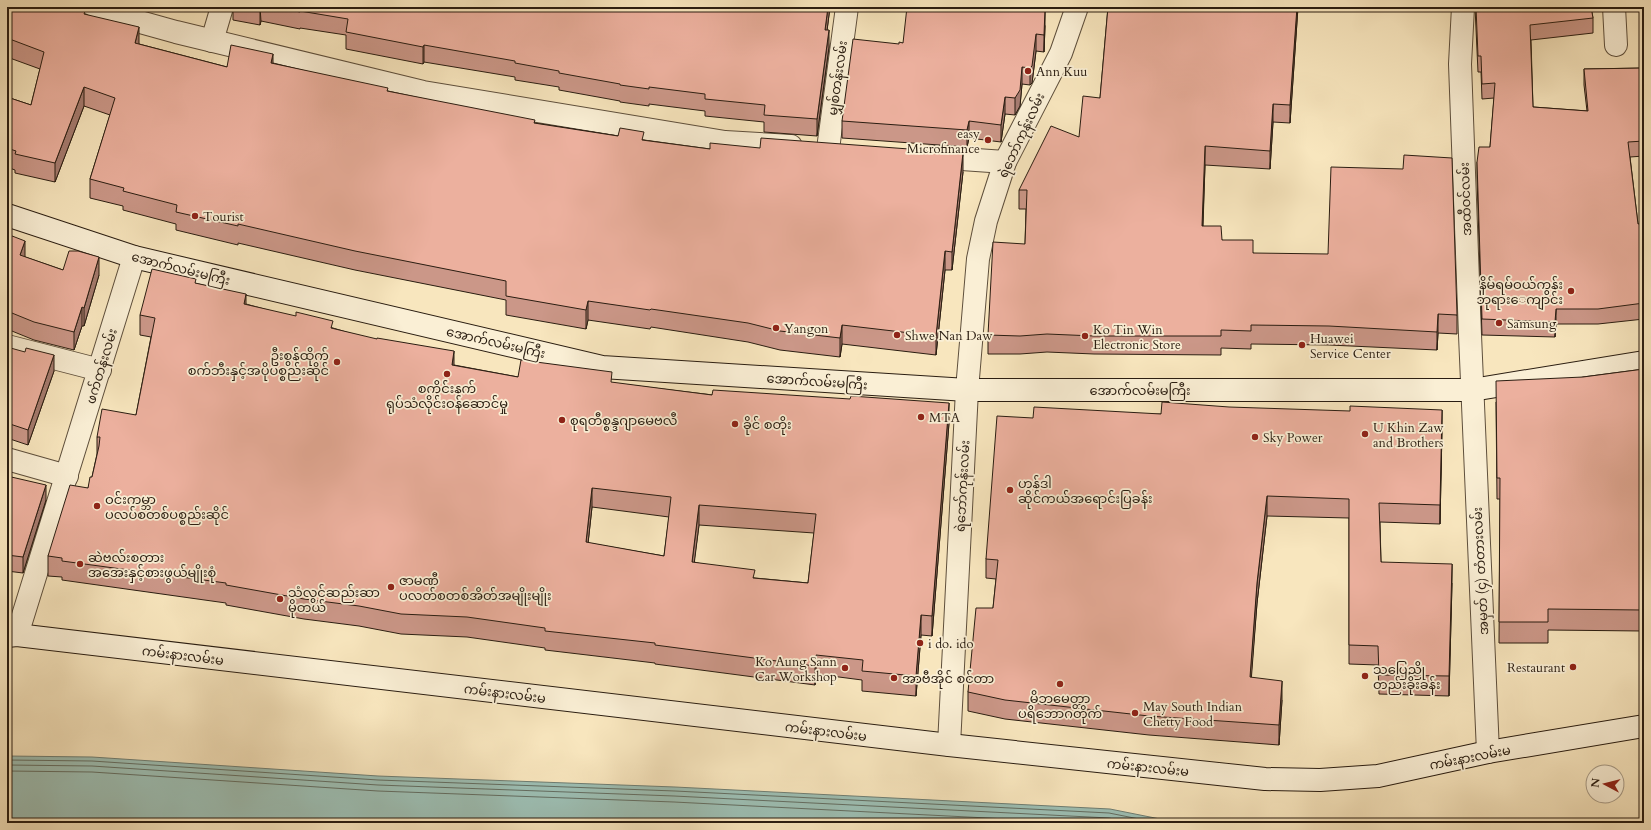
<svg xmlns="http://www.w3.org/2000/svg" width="1651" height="830" font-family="Cardo,'Noto Sans Myanmar',serif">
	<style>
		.water { fill: #9dbfb4; stroke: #6f7e73 }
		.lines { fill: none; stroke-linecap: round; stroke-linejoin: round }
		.shore { stroke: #646e62; stroke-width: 1 }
		.minor-casing { stroke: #5e4f3c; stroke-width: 24 }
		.secondary-casing { stroke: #2a1d11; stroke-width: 24 }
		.minor { stroke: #faefd5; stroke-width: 22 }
		.secondary { stroke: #faefd5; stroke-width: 22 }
		.wall { fill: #cb9788; stroke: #2a1d11; fill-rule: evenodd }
		.shaded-wall { fill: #a57b6f; stroke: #2a1d11 }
		.building { fill: #ecb09e; stroke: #2a1d11; fill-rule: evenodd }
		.poi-dot { fill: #8f2418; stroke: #faefd5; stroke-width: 1.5 }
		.labels { text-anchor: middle; stroke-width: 3.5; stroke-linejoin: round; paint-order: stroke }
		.poi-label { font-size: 13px; fill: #2a1d11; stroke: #faefd5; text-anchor: start }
		.street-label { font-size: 13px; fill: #2a1d11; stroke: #faefd5 }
	</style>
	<rect width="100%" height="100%" fill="#f8e6be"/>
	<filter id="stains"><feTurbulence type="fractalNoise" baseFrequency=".005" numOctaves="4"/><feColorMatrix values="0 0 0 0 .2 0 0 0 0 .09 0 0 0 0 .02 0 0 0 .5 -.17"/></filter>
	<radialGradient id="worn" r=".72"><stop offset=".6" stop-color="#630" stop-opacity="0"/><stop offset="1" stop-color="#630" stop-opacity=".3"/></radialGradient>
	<polygon class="water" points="7,756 92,757 378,776 675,787 1110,809 1180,823 7,823"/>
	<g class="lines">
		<g class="shore">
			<polyline points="7,760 92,761 378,780 675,791 1109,813 1159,823"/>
			<polyline points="7,765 92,766 378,785 674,796 1109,818 1133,823"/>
			<polyline points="7,771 92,772 378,791 674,802 1085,823"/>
		</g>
		<g class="minor-casing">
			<g id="minor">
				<polyline points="86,7 176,32 423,92 725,142 791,146"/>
				<polyline points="1463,7 1460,64 1470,335 1488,752"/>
				<polyline points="1614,7 1616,45"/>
				<polyline points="212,41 222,7"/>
				<polyline points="828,149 847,7"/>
				<polyline points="933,157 1005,162"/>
				<polyline points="7,346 100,370"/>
				<polyline points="7,459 67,476"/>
				<polyline points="7,633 17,635 134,257"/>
				<polyline points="949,745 967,390 978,259 986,221 1005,162 1061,53 1077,7"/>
			</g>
		</g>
		<g class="secondary-casing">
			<g id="secondary">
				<polyline points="7,215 134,257 602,367 967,390 1472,390 1644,362"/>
				<polyline points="7,636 17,635 949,745 1265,779 1320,780 1378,776 1488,752 1644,726"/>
			</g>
		</g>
		<use href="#minor" class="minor"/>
		<use href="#secondary" class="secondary"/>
	</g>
	<g class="wall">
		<polygon points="7,7 86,14 139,44 227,67 273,63 388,91 535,123 644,140 710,149 963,172 952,270 945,270 936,355 842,344 840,357 780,350 748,342 651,327 650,329 588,320 586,329 506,315 506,300 355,270 238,243 238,245 176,230 176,224 123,210 123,206 90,198 90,179 110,115 84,106 55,182 15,173 15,170 7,167 7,97 31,105 40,69 7,57"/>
		<polygon points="197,7 209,7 208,10"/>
		<polygon points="233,7 830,7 827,30 829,47 817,136 764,132 764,122 705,116 705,111 649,104 649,106 620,102 620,101 559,90 559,87 515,80 515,77 424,62 423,64 346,49 346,35 300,28 300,29 261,21 260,25 233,20"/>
		<polygon points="1108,7 1298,7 1290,123 1273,122 1270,169 1205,165 1203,226 1222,240 1253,253 1457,315 1457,334 1438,333 1437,350 1329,345 1251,344 1251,349 1221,348 1221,355 1094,354 1047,352 1020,354 988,354 988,335 1025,244 1026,209 1019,209 1019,190 1079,137 1100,98"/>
		<polygon points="1475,7 1591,7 1593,18 1593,33 1531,40 1533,107 1587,111 1584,85 1584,69 1644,68 1644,156 1630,157 1638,224 1644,223 1644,319 1598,324 1556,324 1555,337 1482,335 1477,177 1477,162 1490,147 1494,98 1482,99 1481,72 1478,72"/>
		<polygon points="1038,9 1045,26 1044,52 1036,51 1032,83 1030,85 1022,84 1020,106 1015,115 1005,114 1001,142 969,138 967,147 842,138 842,121 899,44 903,43"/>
		<polygon points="7,234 25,257 63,270 99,275 84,326 82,326 74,350 34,340 7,329"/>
		<path d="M 196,284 L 246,304 L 333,328 L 454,365 L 518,377 L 612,383 L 949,423 L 932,636 L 921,635 L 916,696 L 862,691 L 862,680 L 816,674 L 815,685 L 655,664 L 655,663 L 545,650 L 545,648 L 467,637 L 401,634 L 359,626 L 304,619 L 226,605 L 226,603 L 62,580 L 62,577 L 48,576 L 48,556 L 88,488 L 92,477 L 97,454 L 97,437 L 136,415 L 151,337 L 140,335 L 140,315 ZM 592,507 L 669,517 L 664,556 L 588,543 ZM 699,525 L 814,533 L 808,583 L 755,578 L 694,562 Z"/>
		<polygon points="7,347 54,371 28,445 7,438"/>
		<polygon points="1644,369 1642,631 1548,630 1548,643 1499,643 1500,499 1497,499 1496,402 1583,377"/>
		<polygon points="1161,414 1442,429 1440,524 1380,522 1381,562 1452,583 1449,696 1379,694 1378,665 1349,664 1349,518 1267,516 1257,603 1251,677 1282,700 1279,745 1149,735 1005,719 968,711 968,692 993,608 996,579 986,578 986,559 1033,418"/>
		<polygon points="7,476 46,500 23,573 7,571"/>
	</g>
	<g class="shaded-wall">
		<polygon points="260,7 261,21 260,25"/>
		<polygon points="828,7 830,7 825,47 825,30"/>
		<polygon points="1297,7 1298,7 1290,123 1290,105"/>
		<polygon points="1045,9 1045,26 1044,52 1044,35"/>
		<polygon points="139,27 139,46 135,43"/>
		<polygon points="829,30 829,47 817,136 817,119"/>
		<polygon points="1036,34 1036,51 1032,83 1030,85 1030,68"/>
		<polygon points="424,45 424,62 423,64 423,47"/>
		<polygon points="273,54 273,73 271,63"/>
		<polygon points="1022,67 1022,84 1020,106 1015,115 1015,98"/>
		<polygon points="84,87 84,106 55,182 55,163"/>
		<polygon points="1005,97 1005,114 1001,142 1001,125"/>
		<polygon points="1273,104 1273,122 1270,169 1270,151"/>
		<polygon points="969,121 969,138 967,147 967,130"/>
		<polygon points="1205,146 1205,165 1202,244 1202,226"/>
		<polygon points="963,153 963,172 952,270 952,252"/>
		<polygon points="25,241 25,259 20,255"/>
		<polygon points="945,251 945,270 936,355 936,336"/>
		<polygon points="99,257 99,275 84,326 84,308"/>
		<polygon points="246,294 246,314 244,304"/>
		<polygon points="588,301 588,320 586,329 586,310"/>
		<polygon points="82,307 82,326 74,350 74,332"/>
		<polygon points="1556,309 1556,324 1555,337 1555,322"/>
		<polygon points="1438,314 1438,333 1437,350 1437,332"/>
		<polygon points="842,325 842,344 840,357 840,338"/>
		<polygon points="454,351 454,371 452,365"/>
		<polygon points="54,355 54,371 28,445 28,430"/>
		<polygon points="949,403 949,423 932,636 932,616"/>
		<polygon points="1442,410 1442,429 1440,524 1440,505"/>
		<polygon points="46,485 46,500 23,573 23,557"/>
		<polygon points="592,488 592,507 586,562 586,542"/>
		<polygon points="1267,496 1267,516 1257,603 1250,696 1250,677 1257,583"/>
		<polygon points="699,505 699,525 692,581 692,562"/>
		<polygon points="1452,564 1452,583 1449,696 1449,676"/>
		<polygon points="1644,595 1644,616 1642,631 1642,610"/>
		<polygon points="921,615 921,635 916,696 916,676"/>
		<polygon points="816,655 816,674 815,685 815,666"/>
		<polygon points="1282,681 1282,700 1279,745 1279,725"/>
	</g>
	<g class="building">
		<polygon points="7,7 81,7 86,9 84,14 139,27 135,43 227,67 231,45 273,54 271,63 388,88 387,91 535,120 534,123 618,136 620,128 644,132 642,140 710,149 710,143 760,148 761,138 963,153 952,252 945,251 936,336 842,325 840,338 780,331 748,323 651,309 650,310 588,301 586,310 506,296 506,281 355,251 238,224 238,226 176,212 177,205 123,191 124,188 90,179 115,98 84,87 55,163 15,154 16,151 7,148 7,97 31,105 44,52 7,38"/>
		<polygon points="274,7 828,7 825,30 829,30 817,119 764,115 765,105 705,99 705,94 649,87 649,89 620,85 620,84 559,73 559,71 515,63 515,61 424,45 423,47 346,32 348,19 300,11 300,12"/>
		<polygon points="907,7 1036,7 1036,9 1045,9 1044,35 1036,34 1032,66 1030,68 1022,67 1020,90 1015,98 1005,97 1001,125 969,121 967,130 842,121 853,39 899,44 899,42 903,43"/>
		<polygon points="1108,7 1297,7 1290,105 1273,104 1270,151 1205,146 1202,226 1221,226 1222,240 1253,240 1253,253 1328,254 1331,167 1403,169 1404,155 1452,158 1457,315 1438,314 1437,332 1329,326 1251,325 1251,331 1221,330 1221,336 1094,336 1047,334 1020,336 988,335 993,242 1025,244 1027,190 1019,190 1051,126 1079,137 1083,96 1100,98"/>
		<polygon points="1476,7 1591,7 1593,18 1530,25 1533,107 1588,111 1584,69 1644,68 1644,141 1628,142 1638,224 1644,223 1644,303 1598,309 1556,309 1555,322 1482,319 1477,162 1479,147 1490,147 1495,83 1482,84 1481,56 1478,56"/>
		<polygon points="7,234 25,241 20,255 63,270 69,251 78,251 99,257 84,308 82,307 74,332 34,322 7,311"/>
		<path d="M 152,269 L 196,279 L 195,283 L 246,294 L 244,304 L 296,316 L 296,312 L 333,321 L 331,328 L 377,339 L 377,338 L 454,351 L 452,365 L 518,377 L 521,360 L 612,372 L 611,382 L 712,395 L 713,390 L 850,399 L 851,396 L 949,403 L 932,616 L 921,615 L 916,676 L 862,671 L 863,660 L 816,655 L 815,666 L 655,645 L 655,643 L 545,631 L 545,628 L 467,617 L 401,614 L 359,606 L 304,599 L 226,585 L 226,583 L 62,561 L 62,558 L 48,556 L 70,485 L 88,488 L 90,477 L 92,477 L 99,446 L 100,437 L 97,437 L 102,409 L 136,415 L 155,318 L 140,315 ZM 592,488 L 671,497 L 664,556 L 586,542 ZM 699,505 L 816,514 L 808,583 L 753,578 L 755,570 L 692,562 Z"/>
		<polygon points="7,347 25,352 26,348 54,355 28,430 7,423"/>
		<polygon points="1644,369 1644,595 1642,610 1548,609 1548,622 1499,622 1500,478 1497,478 1496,381 1583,377"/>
		<polygon points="1162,402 1229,407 1350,411 1350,406 1442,410 1440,505 1379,503 1381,562 1452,564 1449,676 1379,675 1378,646 1349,645 1349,499 1267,496 1257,583 1250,677 1282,681 1279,725 1149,716 1005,700 968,692 976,608 993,608 998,560 986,559 997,416 1033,418 1034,407 1161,414"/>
		<polygon points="7,476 46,485 23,557 7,555"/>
	</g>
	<g class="poi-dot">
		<circle cx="1028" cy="71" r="4"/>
		<circle cx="988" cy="140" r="4"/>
		<circle cx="195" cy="216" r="4"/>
		<circle cx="1571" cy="291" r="4"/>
		<circle cx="1499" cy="323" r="4"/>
		<circle cx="776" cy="328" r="4"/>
		<circle cx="897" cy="335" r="4"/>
		<circle cx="1085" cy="336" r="4"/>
		<circle cx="1302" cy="345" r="4"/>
		<circle cx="337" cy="362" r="4"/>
		<circle cx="447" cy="374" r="4"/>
		<circle cx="921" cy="417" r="4"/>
		<circle cx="562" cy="420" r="4"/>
		<circle cx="735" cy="424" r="4"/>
		<circle cx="1365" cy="434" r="4"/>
		<circle cx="1255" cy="437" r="4"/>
		<circle cx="1010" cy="490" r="4"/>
		<circle cx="97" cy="506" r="4"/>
		<circle cx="80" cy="564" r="4"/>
		<circle cx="391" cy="587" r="4"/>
		<circle cx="280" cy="599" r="4"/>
		<circle cx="920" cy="643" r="4"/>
		<circle cx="1573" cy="667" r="4"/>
		<circle cx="845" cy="668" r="4"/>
		<circle cx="1365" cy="676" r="4"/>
		<circle cx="894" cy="678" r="4"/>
		<circle cx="1060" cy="684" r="4"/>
		<circle cx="1135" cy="713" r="4"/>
	</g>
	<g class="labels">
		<g class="poi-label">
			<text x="1036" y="76">Ann Kuu</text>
			<text x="980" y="138" text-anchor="end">easy<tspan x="980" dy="15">Microfinance</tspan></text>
			<text x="203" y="221">Tourist</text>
			<text x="1563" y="289" text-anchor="end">နိမ်ရမ်ဝယ်ကွန်း<tspan x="1563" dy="15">ဘုရားေကျာင်း</tspan></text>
			<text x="1507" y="328">Samsung</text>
			<text x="784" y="333">Yangon</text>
			<text x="1093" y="334">Ko Tin Win<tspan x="1093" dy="15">Electronic Store</tspan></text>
			<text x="905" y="340">Shwe Nan Daw</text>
			<text x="1310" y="343">Huawei<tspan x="1310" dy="15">Service Center</tspan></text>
			<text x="329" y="360" text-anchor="end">ဦးစွန်ထိုက်<tspan x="329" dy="15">စက်ဘီးနှင့်အပိုပစ္စည်းဆိုင်</tspan></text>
			<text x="447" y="393" text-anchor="middle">စကိုင်းနက်<tspan x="447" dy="15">ရုပ်သံလိုင်းဝန်ဆောင်မှု</tspan></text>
			<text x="929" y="422">MTA</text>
			<text x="570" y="425">စုရတီစ္စန္ဒဂျာမေဗလီ</text>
			<text x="743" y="429">ခိုင် စတိုး</text>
			<text x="1373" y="432">U Khin Zaw<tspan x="1373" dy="15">and Brothers</tspan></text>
			<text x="1263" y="442">Sky Power</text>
			<text x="1018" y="488">ဟွန်ဒါ<tspan x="1018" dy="15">ဆိုင်ကယ်အရောင်းပြခန်း</tspan></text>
			<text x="105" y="504">ဝင်းကမ္ဘာ<tspan x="105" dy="15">ပလပ်စတစ်ပစ္စည်းဆိုင်</tspan></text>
			<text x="88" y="562">ဆဲဗလ်းစတား<tspan x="88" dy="15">အအေးနှင့်စားဖွယ်မျိုးစုံ</tspan></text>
			<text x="399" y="585">ဇာမဏီ<tspan x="399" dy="15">ပလတ်စတစ်အိတ်အမျိုးမျိုး</tspan></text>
			<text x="288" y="597">သံလွင်ဆည်းဆာ<tspan x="288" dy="15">မိုတယ်</tspan></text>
			<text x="928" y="648">i do. ido</text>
			<text x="837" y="666" text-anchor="end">Ko Aung Sann<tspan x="837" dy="15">Car Workshop</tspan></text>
			<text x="1565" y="672" text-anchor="end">Restaurant</text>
			<text x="1373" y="674">သပြေညို<tspan x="1373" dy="15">တည်းခိုးခန်း</tspan></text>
			<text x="902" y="683">အာဗီအိုင် စင်တာ</text>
			<text x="1060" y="703" text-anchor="middle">မိဘမေတ္တာ<tspan x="1060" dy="15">ပရိဘောဂတိုက်</tspan></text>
			<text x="1143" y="711">May South Indian<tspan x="1143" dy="15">Chetty Food</tspan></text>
		</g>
		<g class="street-label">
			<text transform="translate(837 78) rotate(-82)" y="5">မျှစ်တန်းလမ်း</text>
			<text transform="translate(1021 135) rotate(-65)" y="5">ရဲဘော်ကုန်းလမ်း</text>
			<text transform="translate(1465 199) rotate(-92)" y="5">အထီဝင်လမ်း</text>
			<text transform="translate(181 268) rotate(14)" y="5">အောက်လမ်းမကြီး</text>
			<text transform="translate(496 342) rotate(13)" y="5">အောက်လမ်းမကြီး</text>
			<text transform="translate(101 366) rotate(-73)" y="5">ဖက်တန်းလမ်း</text>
			<text transform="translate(817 381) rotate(4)" y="5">အောက်လမ်းမကြီး</text>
			<text x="1140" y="395">အောက်လမ်းမကြီး</text>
			<text transform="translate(962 486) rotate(-87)" y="5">ရဲဘော်ကုန်းလမ်း</text>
			<text transform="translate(1480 571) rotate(-93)" y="5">အမှတ် (၄) တံတားလမ်း</text>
			<text transform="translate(183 655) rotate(7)" y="5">ကမ်းနားလမ်းမ</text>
			<text transform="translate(505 693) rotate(7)" y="5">ကမ်းနားလမ်းမ</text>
			<text transform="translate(826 731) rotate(7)" y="5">ကမ်းနားလမ်းမ</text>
			<text transform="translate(1470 757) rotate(-11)" y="5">ကမ်းနားလမ်းမ</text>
			<text transform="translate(1148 767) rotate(6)" y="5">ကမ်းနားလမ်းမ</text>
		</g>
	</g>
	<rect width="1651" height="830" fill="none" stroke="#f8e6be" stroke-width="24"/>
	<rect x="8" y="8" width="1635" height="814" fill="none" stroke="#2a1d11" stroke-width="2"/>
	<rect x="12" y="12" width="1627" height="806" fill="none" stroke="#2a1d11"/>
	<g transform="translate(1605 784) rotate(277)"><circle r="19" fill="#faefd5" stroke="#a79b87"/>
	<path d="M0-3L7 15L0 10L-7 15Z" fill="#8f2418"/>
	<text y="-6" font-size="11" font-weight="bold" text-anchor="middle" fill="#2a1d11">N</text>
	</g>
	<rect width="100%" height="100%" filter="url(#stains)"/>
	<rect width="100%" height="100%" fill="url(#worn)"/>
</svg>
